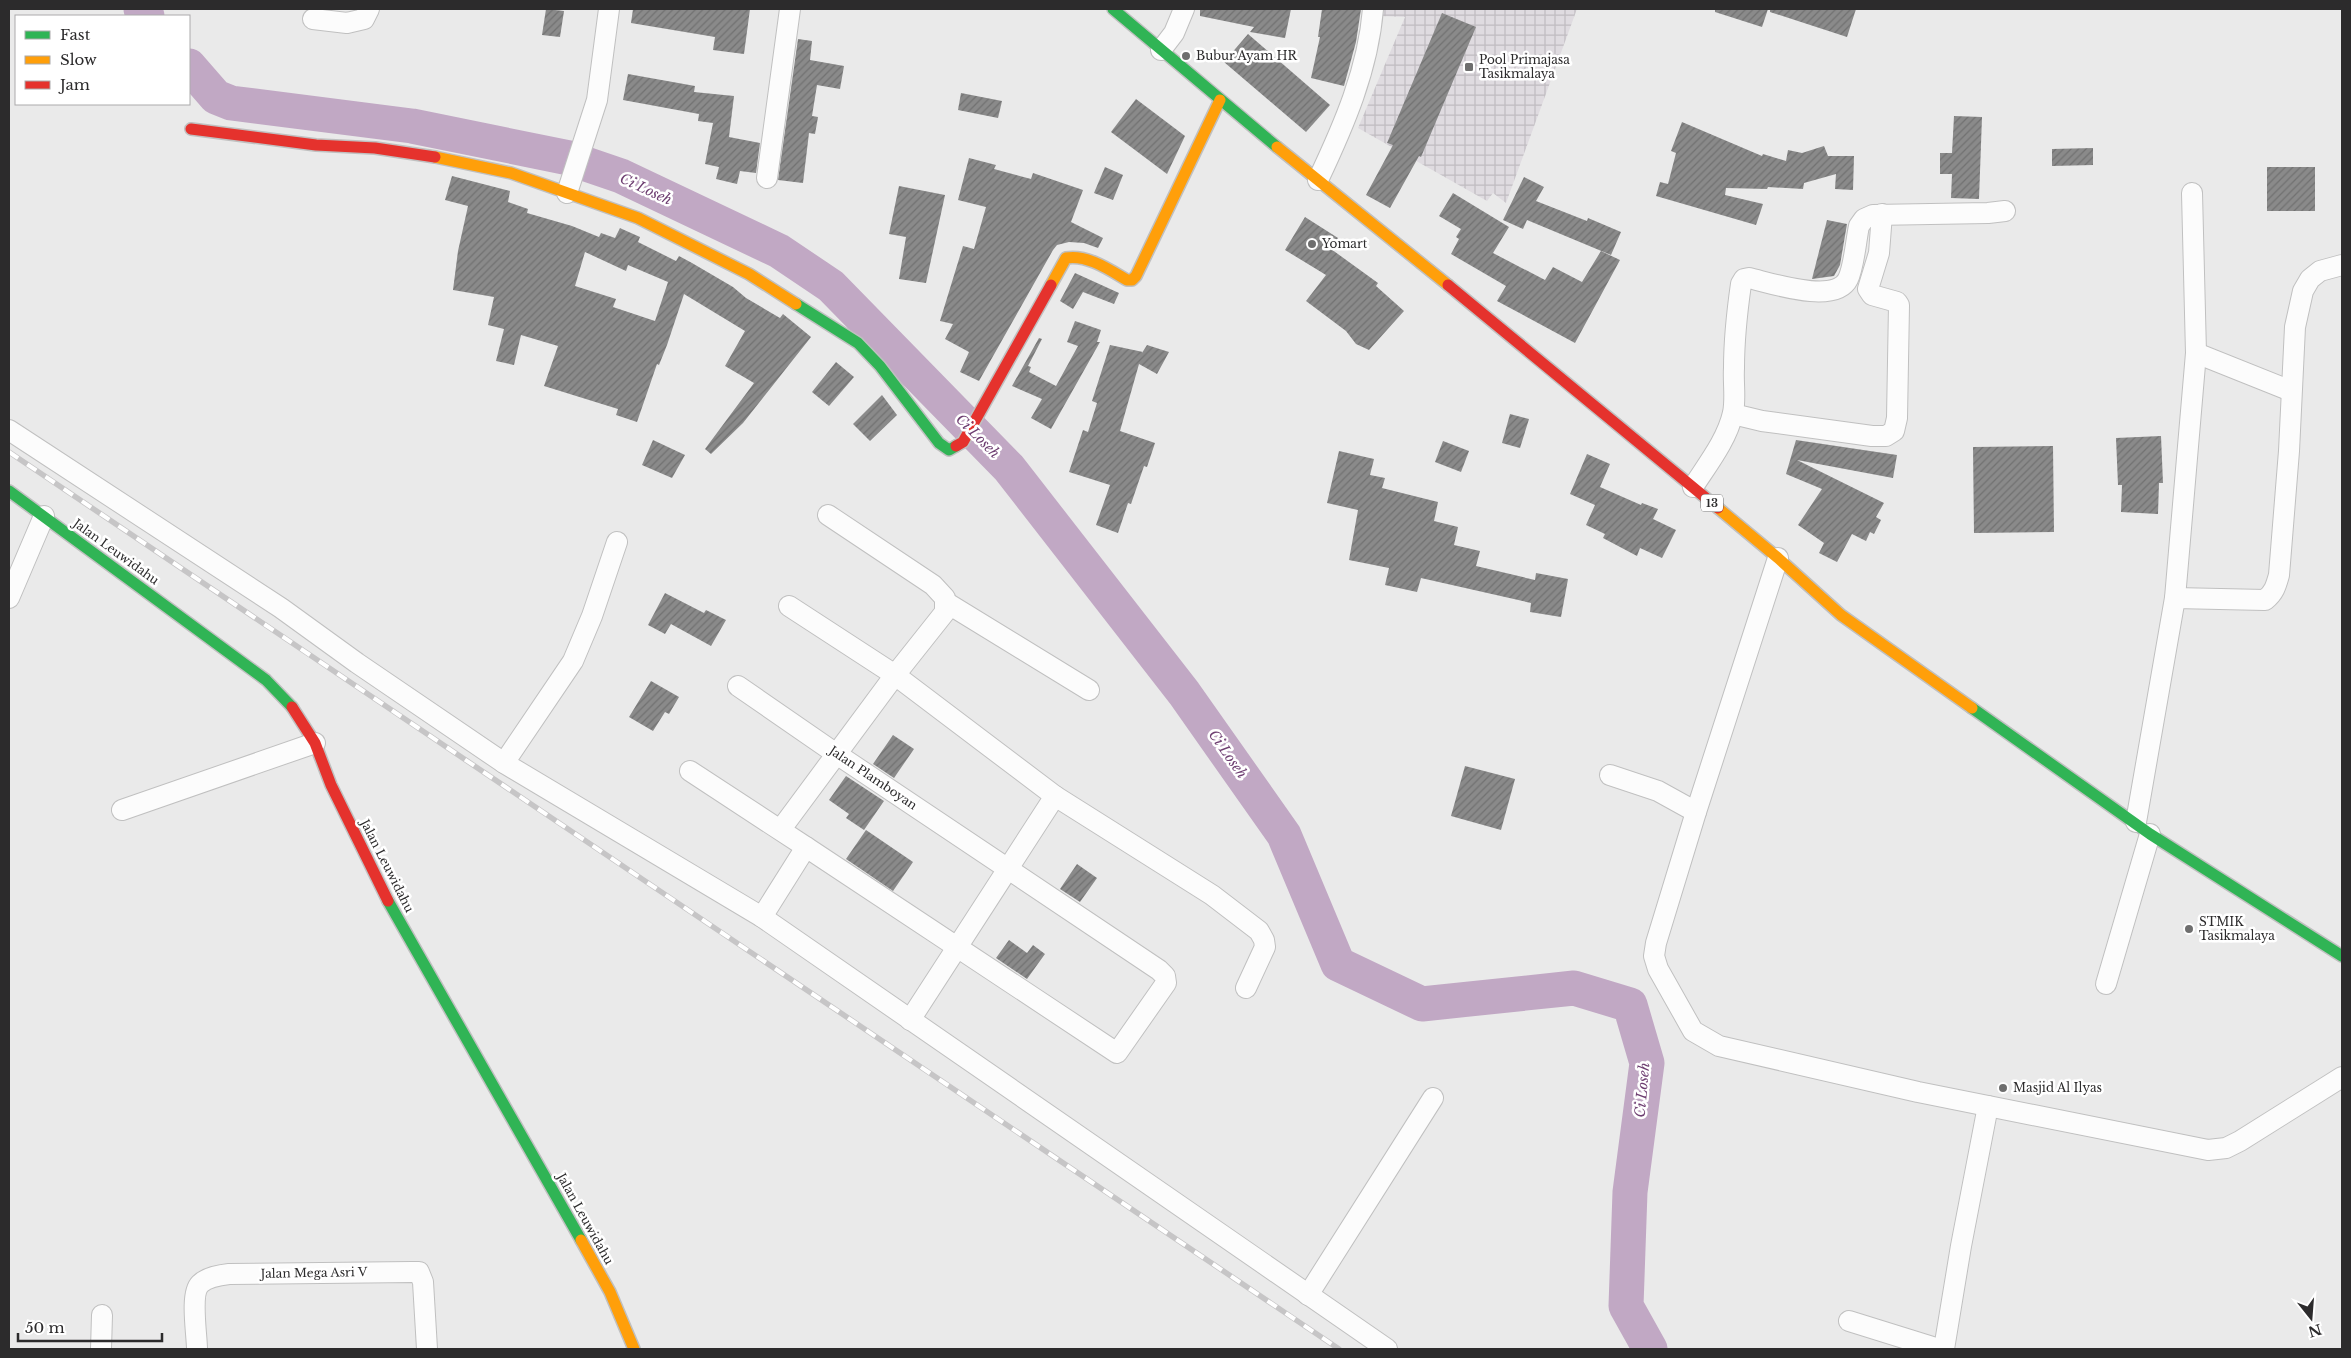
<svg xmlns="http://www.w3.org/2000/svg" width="2351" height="1358" font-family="'Libre Baskerville',serif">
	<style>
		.industrial { fill: url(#industrial-grid) }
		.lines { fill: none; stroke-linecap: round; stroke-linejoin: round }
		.river { stroke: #c1a8c4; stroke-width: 35 }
		.building { fill: url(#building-hatch); fill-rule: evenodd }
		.street-casing { stroke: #c0c0c0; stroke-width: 22 }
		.fast-casing { stroke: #c0c0c0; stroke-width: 14 }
		.slow-casing { stroke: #c0c0c0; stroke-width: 14 }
		.jam-casing { stroke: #c0c0c0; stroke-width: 14 }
		.street { stroke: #fcfcfc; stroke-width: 20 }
		.fast { stroke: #30b455; stroke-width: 11 }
		.slow { stroke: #ff9f0a; stroke-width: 11 }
		.jam { stroke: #e5322d; stroke-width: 11 }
		.rail-casing { stroke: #c6c5c6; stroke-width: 5.5 }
		.rail { stroke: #fff; stroke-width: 4; stroke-dasharray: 11; stroke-linecap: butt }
		.poi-dot { fill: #6e6e6e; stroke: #fff; stroke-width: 2 }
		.labels { text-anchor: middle; stroke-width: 5; stroke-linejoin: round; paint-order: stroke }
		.shield { fill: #fff; stroke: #6b6b6b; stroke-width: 1 }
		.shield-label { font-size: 11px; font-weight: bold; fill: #2c2b2c }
		.poi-label { font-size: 12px; fill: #2c2b2c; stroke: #fff; text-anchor: start }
		.street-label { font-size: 12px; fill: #2c2b2c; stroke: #fff }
		.water-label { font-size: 14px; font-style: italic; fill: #6e3e71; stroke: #fff }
	</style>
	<defs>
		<pattern id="industrial-grid" width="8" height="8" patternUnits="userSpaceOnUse" patternTransform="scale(1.25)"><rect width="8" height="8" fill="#dfdbe0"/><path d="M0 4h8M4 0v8" fill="none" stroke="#c0bcc0"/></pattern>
		<pattern id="building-hatch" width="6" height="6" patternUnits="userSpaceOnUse" patternTransform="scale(1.25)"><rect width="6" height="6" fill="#8a8a8a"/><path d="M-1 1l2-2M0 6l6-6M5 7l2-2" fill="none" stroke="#717171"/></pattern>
	</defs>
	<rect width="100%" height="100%" fill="#eaeaea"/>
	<polygon class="industrial" points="1380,9 1577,9 1506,203 1493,193 1487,201 1358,128 1405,17 1380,16"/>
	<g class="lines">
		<g class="river">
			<polyline points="141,9 147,16"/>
			<polyline points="189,66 216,97 231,103 412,126 574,159"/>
			<polyline points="580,162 621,176 779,251 831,286 1009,468 1184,693 1284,835 1338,964 1422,1004 1574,988 1630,1005 1647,1063 1630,1192 1626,1306 1650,1349"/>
		</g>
	</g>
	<g class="building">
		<polygon points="546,9 564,11 560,37 542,35"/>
		<polygon points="633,9 750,9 744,54 713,50 715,37 631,23"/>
		<polygon points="1200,9 1291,9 1285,38 1250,32 1254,27 1200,16"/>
		<polygon points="1322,9 1361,9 1356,42 1344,86 1311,78 1320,37 1318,37"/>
		<polygon points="1715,9 1768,9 1762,27 1715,12"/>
		<polygon points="1770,9 1856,9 1847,37 1770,12"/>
		<polygon points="1442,13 1476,27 1421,157 1419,156 1390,208 1366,195 1393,145 1387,143"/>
		<polygon points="1248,34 1330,105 1306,132 1224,62"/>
		<polygon points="798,39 812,41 810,60 844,66 840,89 817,85 812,116 818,117 815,134 809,133 803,183 778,180"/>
		<polygon points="628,74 695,86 694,92 734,96 729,137 760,143 756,173 740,171 737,184 716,179 719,167 705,164 713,123 698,121 699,114 623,100"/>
		<polygon points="961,93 1002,101 998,118 958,110"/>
		<polygon points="1136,99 1185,136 1167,174 1111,132"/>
		<polygon points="1954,116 1982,117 1979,199 1951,198 1952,174 1940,174 1940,153 1952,153"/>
		<polygon points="1682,122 1762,156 1763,154 1786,161 1788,150 1802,153 1824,146 1828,156 1854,156 1853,190 1835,189 1836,174 1804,183 1803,189 1768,187 1767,189 1726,188 1725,195 1763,204 1756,225 1656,196 1660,182 1668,184 1676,153 1671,151"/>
		<polygon points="2093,148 2093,165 2052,166 2052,149"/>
		<polygon points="969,158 996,165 994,169 1031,179 1033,173 1083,190 1071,222 1103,238 1098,248 1084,243 1069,242 1057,245 1053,250 979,381 960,372 969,352 945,339 953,324 940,321 963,246 974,249 986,207 958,200"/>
		<polygon points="1105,167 1123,175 1113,200 1094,193"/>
		<rect x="2267" y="167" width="48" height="44"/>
		<path d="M 452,176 L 510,191 L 508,202 L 528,209 L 527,213 L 572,226 L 599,237 L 601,233 L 615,238 L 620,228 L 622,229 L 640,237 L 638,242 L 676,261 L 679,256 L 692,263 L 733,287 L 746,298 L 780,318 L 783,314 L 811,337 L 743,423 L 711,454 L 705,449 L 754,383 L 725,366 L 745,331 L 684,294 L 667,345 L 659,365 L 657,364 L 637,422 L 616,415 L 618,409 L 544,386 L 558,346 L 521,335 L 514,365 L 496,361 L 504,329 L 488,325 L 494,297 L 453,290 L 458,251 L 468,206 L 445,200 ZM 585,252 L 626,271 L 628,265 L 668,282 L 655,321 L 613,307 L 616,299 L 575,286 Z"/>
		<polygon points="1524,177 1544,187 1536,201 1587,221 1588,218 1621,232 1611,255 1527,220 1523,229 1503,220"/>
		<polygon points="899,186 945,195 926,283 899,279 906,237 889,234"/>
		<polygon points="1453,193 1509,227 1493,253 1545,280 1553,267 1582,282 1601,251 1620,260 1575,343 1497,301 1506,286 1451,254 1459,239 1456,237 1461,229 1439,216"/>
		<polygon points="1305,217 1338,238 1331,249 1378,283 1376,286 1404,311 1369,350 1356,344 1346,331 1306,301 1326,275 1285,250"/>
		<polygon points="1827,220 1847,224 1840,265 1834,276 1812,279"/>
		<polygon points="1075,273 1119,293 1114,304 1083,292 1073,309 1060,301"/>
		<polygon points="1075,321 1101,330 1097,342 1100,342 1051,429 1031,418 1042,399 1012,386 1039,338 1042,339 1028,366 1031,367 1029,372 1056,386 1078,346 1067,342"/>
		<polygon points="1110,345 1143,352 1142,353 1147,345 1169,352 1157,374 1139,364 1120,431 1155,443 1147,467 1144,466 1131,504 1128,503 1118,533 1096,525 1110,485 1069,472 1083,430 1088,432 1097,403 1092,401"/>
		<polygon points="836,362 854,377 829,406 812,392"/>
		<polygon points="882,395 897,415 870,441 853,424"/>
		<polygon points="1510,414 1529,419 1520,448 1502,443"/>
		<polygon points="2161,436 2163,483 2159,483 2158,514 2121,512 2122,485 2118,485 2116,438"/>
		<polygon points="653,440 685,455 672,478 642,465"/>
		<polygon points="1796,440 1897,455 1893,478 1797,460 1884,503 1876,517 1881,520 1874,534 1870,532 1866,541 1852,534 1837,562 1819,553 1824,543 1798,525 1822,489 1786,474"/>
		<polygon points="1443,441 1469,451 1461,472 1435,462"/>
		<polygon points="2053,446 2054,532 1974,533 1973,447"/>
		<polygon points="1339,451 1374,459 1370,475 1385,478 1382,488 1438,502 1434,521 1458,527 1454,545 1480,551 1476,566 1535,580 1536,573 1568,579 1561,617 1530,612 1531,603 1421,578 1417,592 1385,585 1389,568 1349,560 1358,510 1327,503"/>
		<polygon points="1587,454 1610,464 1600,487 1641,505 1642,503 1658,509 1653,519 1676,530 1662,558 1640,548 1637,556 1603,538 1605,534 1586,525 1595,505 1570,494"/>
		<polygon points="665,593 704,613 706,610 726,620 711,646 671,624 665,634 648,625"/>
		<polygon points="651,681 679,697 669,714 665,712 653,731 629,717"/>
		<polygon points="893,735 914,749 894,778 873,764"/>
		<polygon points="1465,766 1515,779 1501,830 1451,816"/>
		<polygon points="846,776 884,801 864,830 846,818 849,814 829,800"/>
		<polygon points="866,830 913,862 893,891 846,859"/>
		<polygon points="1077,864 1097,878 1080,902 1060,889"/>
		<polygon points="1009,940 1027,953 1033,945 1045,954 1027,979 996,958"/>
	</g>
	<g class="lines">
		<g class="street-casing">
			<g id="street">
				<polyline points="313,19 347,23 364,19 369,9"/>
				<polyline points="1161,50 1174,33 1184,9"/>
				<polyline points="767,178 790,9"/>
				<path d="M 1318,180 C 1344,125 1368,70 1373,9"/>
				<polyline points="567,193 597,100 609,9"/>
				<polyline points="2196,353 2291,391"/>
				<polyline points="1733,414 1762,421 1872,436 1886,436 1894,431 1897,418 1899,305 1897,302 1872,295 1868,289 1879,253 1882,214"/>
				<polyline points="9,430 281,608 357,663 504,763"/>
				<path d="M 1693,487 C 1707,465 1727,440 1733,413 C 1736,398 1733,383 1734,368 C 1734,339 1737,312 1741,284 L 1744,279 L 1749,278 C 1771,283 1835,305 1848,279 C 1854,267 1856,240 1859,226 L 1864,219 L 1873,215 L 1988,213 L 2005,211"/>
				<polyline points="828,515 933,585 945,598 945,612 895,675 1055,796 1212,895 1259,931 1264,940 1265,947 1246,988"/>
				<polyline points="617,542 592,616 573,661 504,763 762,917 1387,1349"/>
				<polyline points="1778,558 1696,812 1656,943 1654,956 1658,969 1693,1031 1719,1046 1918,1092 2208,1150 2226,1148 2240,1141 2342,1077"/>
				<polyline points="9,598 44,516"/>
				<polyline points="2175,598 2196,353 2192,193"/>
				<polyline points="947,603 1089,690"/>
				<polyline points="738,686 835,753 1159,970 1165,976 1166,983 1117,1053 806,847"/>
				<polyline points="690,771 806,847 762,917"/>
				<polyline points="1610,775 1658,791 1696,812"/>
				<polyline points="122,810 315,743"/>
				<path d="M 2136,822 L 2175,598 L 2265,600 C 2274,593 2276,586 2279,575 L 2289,451 L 2295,327 L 2303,291 L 2310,279 L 2320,271 L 2342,265"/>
				<polyline points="781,829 895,675 789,606"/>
				<polyline points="2106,984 2150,834"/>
				<polyline points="910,1020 1055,796"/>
				<polyline points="1308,1295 1433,1098"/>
				<polyline points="1849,1321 1939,1349"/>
				<polyline points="101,1349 102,1315"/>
				<path d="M 197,1349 C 197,1335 190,1294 200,1284 C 207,1277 220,1275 229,1274 L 412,1272 L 419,1272 L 423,1282 L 427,1349"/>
				<polyline points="1944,1349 1961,1246 1988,1106"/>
			</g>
		</g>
		<g class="fast-casing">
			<g id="fast">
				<polyline points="1113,9 1277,147"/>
				<polyline points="796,304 858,343 880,366 939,443 949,450 956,446"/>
				<polyline points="9,491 266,680 292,707"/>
				<polyline points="1972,708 2150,834 2342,956"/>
				<polyline points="388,901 581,1240"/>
			</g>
		</g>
		<g class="slow-casing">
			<g id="slow">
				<polyline points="1277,147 1448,285"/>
				<polyline points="435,157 511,173 638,218 749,274 796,304"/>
				<path d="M 1051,285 L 1066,258 C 1087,254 1110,270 1127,280 L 1132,280 L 1136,276 L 1220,100"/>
				<polyline points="1718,508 1778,558 1841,615 1972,708"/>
				<polyline points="581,1240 610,1292 634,1349"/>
			</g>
		</g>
		<g class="jam-casing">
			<g id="jam">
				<polyline points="191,129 316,145 375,148 435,157"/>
				<polyline points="1448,285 1718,508"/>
				<polyline points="956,446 963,442 1051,285"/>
				<polyline points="292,707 315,743 331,785 388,901"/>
			</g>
		</g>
		<use href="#street" class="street"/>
		<use href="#fast" class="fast"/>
		<use href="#slow" class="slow"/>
		<use href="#jam" class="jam"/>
		<g class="rail-casing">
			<polyline id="rail" points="9,452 1339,1349"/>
		</g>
		<use href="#rail" class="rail"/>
	</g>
	<g class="poi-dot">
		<circle cx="1186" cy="56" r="5"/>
		<rect x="1464" y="62" width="10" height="10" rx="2.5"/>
		<circle cx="1312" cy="244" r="5"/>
		<circle cx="2189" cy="929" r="5"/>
		<circle cx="2003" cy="1088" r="5"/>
	</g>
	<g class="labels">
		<rect class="shield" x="1701" y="494.5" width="22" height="17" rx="4"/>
		<g class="shield-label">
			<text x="1712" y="507">13</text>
		</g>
		<g class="poi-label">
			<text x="1196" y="60">Bubur Ayam HR</text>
			<text x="1479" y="64">Pool Primajasa<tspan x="1479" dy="14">Tasikmalaya</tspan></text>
			<text x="1322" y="248">Yomart</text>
			<text x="2199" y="926">STMIK<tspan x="2199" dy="14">Tasikmalaya</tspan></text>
			<text x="2013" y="1092">Masjid Al Ilyas</text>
		</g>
		<g class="street-label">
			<text transform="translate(116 552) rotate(36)" y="4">Jalan Leuwidahu</text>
			<text transform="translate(873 778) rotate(34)" y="4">Jalan Plamboyan</text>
			<text transform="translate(387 866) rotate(63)" y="4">Jalan Leuwidahu</text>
			<text transform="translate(585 1219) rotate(61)" y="4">Jalan Leuwidahu</text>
			<text transform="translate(314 1273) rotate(-1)" y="4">Jalan Mega Asri V</text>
		</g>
		<g class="water-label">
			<text transform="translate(646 189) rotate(25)" y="5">Ci Loseh</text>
			<text transform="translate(978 436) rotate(45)" y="5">Ci Loseh</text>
			<text transform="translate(1228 754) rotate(55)" y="5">Ci Loseh</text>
			<text transform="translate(1642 1090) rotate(-85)" y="5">Ci Loseh</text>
		</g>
	</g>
	<rect width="2351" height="1358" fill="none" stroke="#2c2b2c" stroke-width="20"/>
	<rect x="15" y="15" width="175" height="90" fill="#ffffff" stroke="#abaaab"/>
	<rect x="25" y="31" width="25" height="8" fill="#30b455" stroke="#abaaab"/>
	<text x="60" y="40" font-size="15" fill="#2c2b2c">Fast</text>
	<rect x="25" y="56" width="25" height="8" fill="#ff9f0a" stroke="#abaaab"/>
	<text x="60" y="65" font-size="15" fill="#2c2b2c">Slow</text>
	<rect x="25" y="81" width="25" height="8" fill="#e5322d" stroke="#abaaab"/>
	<text x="60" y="90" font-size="15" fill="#2c2b2c">Jam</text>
	<g transform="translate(2311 1318) rotate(163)" stroke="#ffffff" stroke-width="4" paint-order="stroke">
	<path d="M0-4L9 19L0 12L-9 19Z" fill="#2c2b2c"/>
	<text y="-8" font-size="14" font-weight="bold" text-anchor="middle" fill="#2c2b2c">N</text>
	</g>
	<path d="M18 1333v8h144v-8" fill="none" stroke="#2c2b2c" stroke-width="2.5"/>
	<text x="25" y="1333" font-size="15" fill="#2c2b2c" stroke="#ffffff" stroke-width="4" paint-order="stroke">50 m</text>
</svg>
